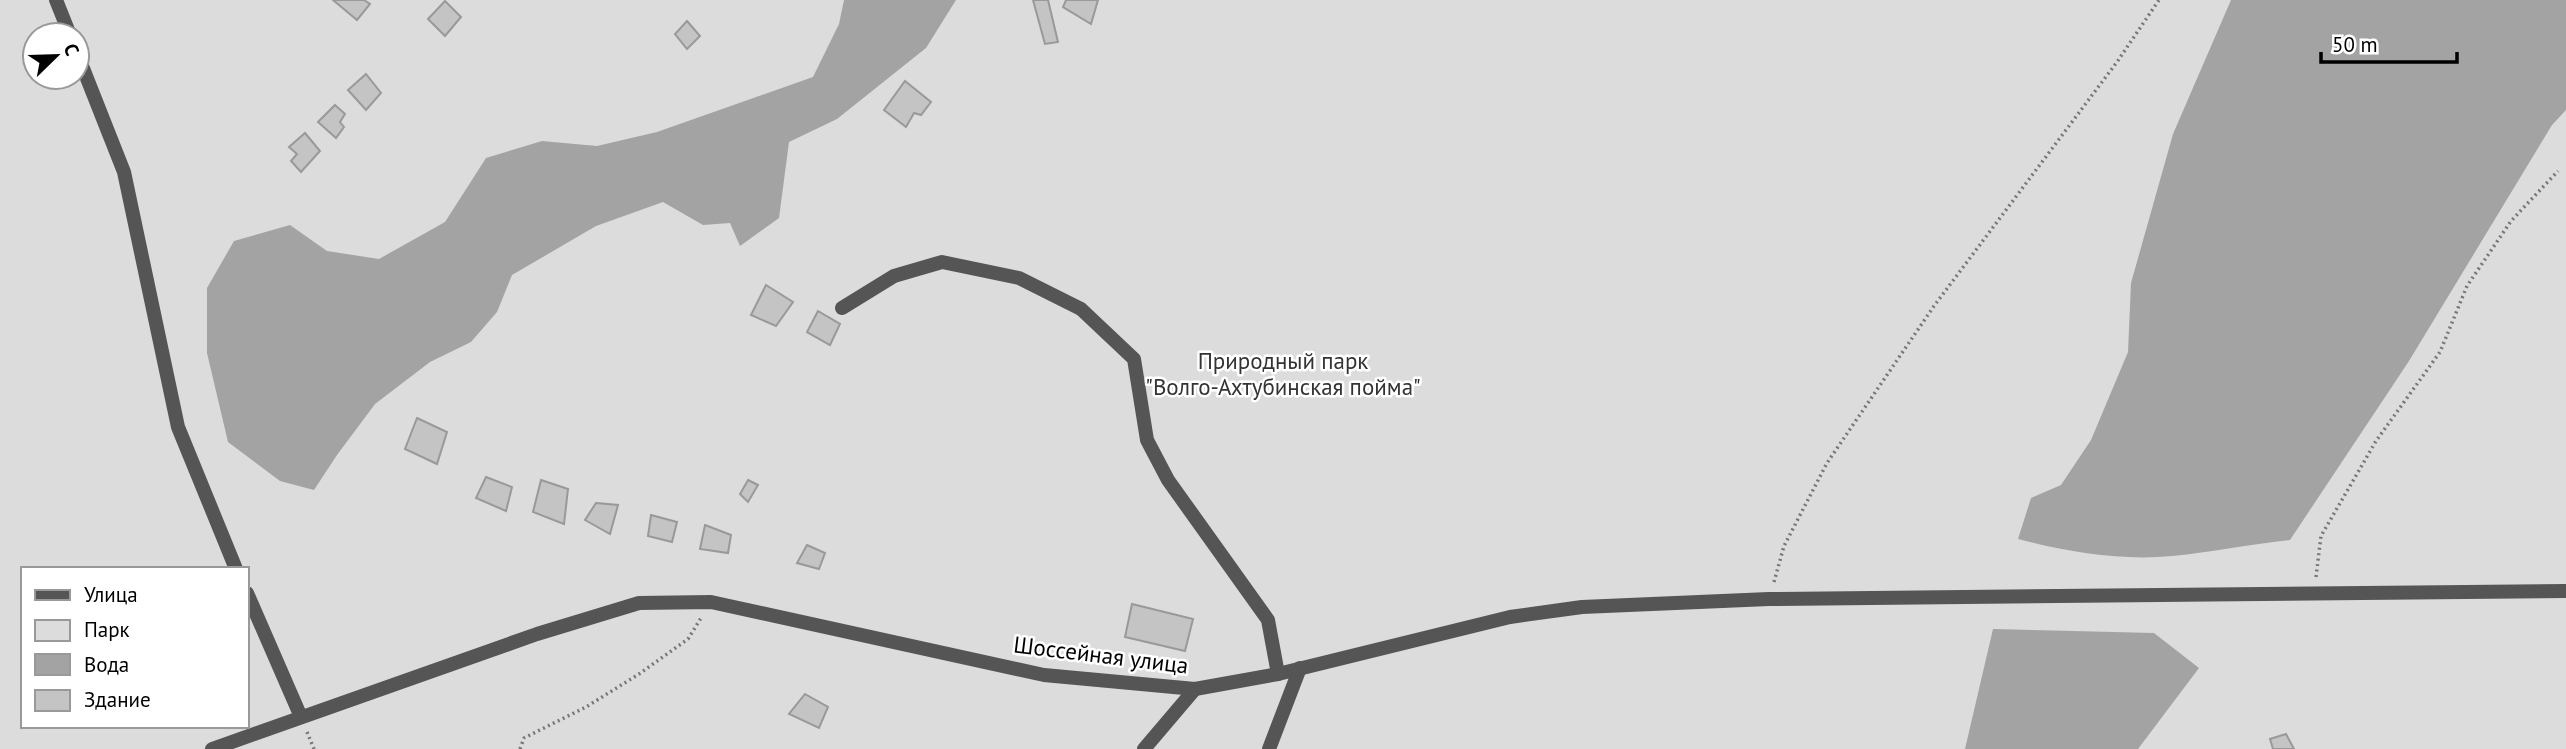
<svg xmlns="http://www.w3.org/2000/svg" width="2566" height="749" font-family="'PT Sans',sans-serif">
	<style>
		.green { fill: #dcdcdc; fill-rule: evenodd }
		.water { fill: #a3a3a3 }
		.building { fill: #c4c4c4; stroke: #999; stroke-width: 2 }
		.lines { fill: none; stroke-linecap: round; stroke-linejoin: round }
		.path { stroke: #777; stroke-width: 3.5; stroke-dasharray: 2 3.5; stroke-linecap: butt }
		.minor { stroke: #555; stroke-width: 14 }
		.tertiary { stroke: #555; stroke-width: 14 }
		.labels { text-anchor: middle; stroke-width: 5; stroke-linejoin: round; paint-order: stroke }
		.park-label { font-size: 23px; fill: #333; stroke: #fff }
		.street-label { font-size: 23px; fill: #000; stroke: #fff }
	</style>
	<rect width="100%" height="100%" fill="#fff"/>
	<path class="green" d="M 0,0 L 2566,0 L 2566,749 L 0,749 ZM 35,35 L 77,35 L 77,77 L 35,77 ZM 23,569 L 247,569 L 247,726 L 23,726 Z"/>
	<g class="water">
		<polygon points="844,0 956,0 926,48 837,119 789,142 779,218 740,246 730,223 703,225 663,202 596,226 512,275 497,312 471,342 430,362 375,404 337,455 314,490 280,481 228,442 207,353 207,288 234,241 290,225 327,251 379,259 445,222 486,158 542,141 597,146 657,132 813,77 839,24"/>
		<path d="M 2231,0 L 2566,0 L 2566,110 L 2552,125 L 2409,361 L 2290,540 C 2250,544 2212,552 2172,556 C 2122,561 2067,552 2018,539 L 2031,498 L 2061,485 L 2091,440 L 2128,352 L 2131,283 L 2173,134 Z"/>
		<polygon points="1993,629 2154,633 2199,668 2138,749 1965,749"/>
	</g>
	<g class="building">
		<polygon points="333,0 364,0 370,4 357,20"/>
		<polygon points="1033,0 1048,0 1058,42 1045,44"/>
		<polygon points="1066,0 1098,0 1091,24 1063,7"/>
		<polygon points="445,1 461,17 445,36 428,19"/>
		<polygon points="687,21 700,36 687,49 675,34"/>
		<polygon points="366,74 381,93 366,110 348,90"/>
		<polygon points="905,81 931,102 921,115 914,113 906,127 884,110"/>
		<polygon points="335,105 345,114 340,122 344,127 336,138 318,122"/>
		<polygon points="305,133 320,151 301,172 291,161 297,154 289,147"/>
		<polygon points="766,285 793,302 776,326 751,315"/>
		<polygon points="818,311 840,324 830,345 807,332"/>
		<polygon points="417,418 447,432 437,464 405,449"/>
		<polygon points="486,477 512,487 506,511 476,498"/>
		<polygon points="541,480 568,489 564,524 533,512"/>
		<polygon points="748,480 758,485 748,502 740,494"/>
		<polygon points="596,503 618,505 610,534 585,520"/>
		<polygon points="651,515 677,522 672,542 648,536"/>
		<polygon points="705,525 731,535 728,553 700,549"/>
		<polygon points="807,545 825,553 819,569 797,563"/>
		<polygon points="1132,604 1193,619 1185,651 1125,637"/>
		<polygon points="805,694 828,707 819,728 789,714"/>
		<polygon points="2286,734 2294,749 2273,749 2270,739"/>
	</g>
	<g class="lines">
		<g class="path">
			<polyline points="2316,577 2321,536 2376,441 2440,352 2467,286 2511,221 2558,171"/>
			<polyline points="1774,582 1784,546 1827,463 1934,306 2117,62 2159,0"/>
			<polyline points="307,732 314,749"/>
			<polyline points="520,749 524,738 586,707 639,674 688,639 701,618"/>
		</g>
		<g class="minor">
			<polyline points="56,0 70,35"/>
			<polyline points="77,53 124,172 178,427 236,569"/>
			<polyline points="842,308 894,276 942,262 1019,278 1081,309 1134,359 1147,440 1168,480 1268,620 1278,674"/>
			<polyline points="247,593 301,717"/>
			<polyline points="1144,749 1195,689"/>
			<polyline points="1269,749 1300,668"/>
		</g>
		<polyline class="tertiary" points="212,749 537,634 639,603 711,602 1044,675 1195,689 1278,674 1510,617 1582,607 1769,599 2566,591"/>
	</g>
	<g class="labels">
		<g class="park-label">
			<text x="1283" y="369">Природный парк<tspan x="1283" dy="26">"Волго-Ахтубинская пойма"</tspan></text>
		</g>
		<g class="street-label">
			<text transform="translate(1101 655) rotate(7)" y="8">Шоссейная улица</text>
		</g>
	</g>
	<rect x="21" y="567" width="228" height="161" fill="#ffffff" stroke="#999999" stroke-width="2"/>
	<rect x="35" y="590" width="35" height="10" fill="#555555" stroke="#999999" stroke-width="2"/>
	<text x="84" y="602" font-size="21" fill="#000000">Улица</text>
	<rect x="35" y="620" width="35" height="21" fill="#dcdcdc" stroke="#999999" stroke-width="2"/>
	<text x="84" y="637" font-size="21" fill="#000000">Парк</text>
	<rect x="35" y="654" width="35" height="21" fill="#a3a3a3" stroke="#999999" stroke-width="2"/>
	<text x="84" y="672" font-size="21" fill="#000000">Вода</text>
	<rect x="35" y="690" width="35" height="21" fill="#c4c4c4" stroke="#999999" stroke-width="2"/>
	<text x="84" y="707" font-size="21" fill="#000000">Здание</text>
	<g transform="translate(56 56) rotate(67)"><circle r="33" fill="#ffffff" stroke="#999999" stroke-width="2"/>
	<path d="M0-5L12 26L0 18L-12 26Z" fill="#000000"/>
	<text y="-10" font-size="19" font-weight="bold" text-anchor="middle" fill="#000000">С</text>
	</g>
	<path d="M2321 52v10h136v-10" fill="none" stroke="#000000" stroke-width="3.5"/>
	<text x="2332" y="52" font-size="21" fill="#000000" stroke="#ffffff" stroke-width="5" paint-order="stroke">50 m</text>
</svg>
